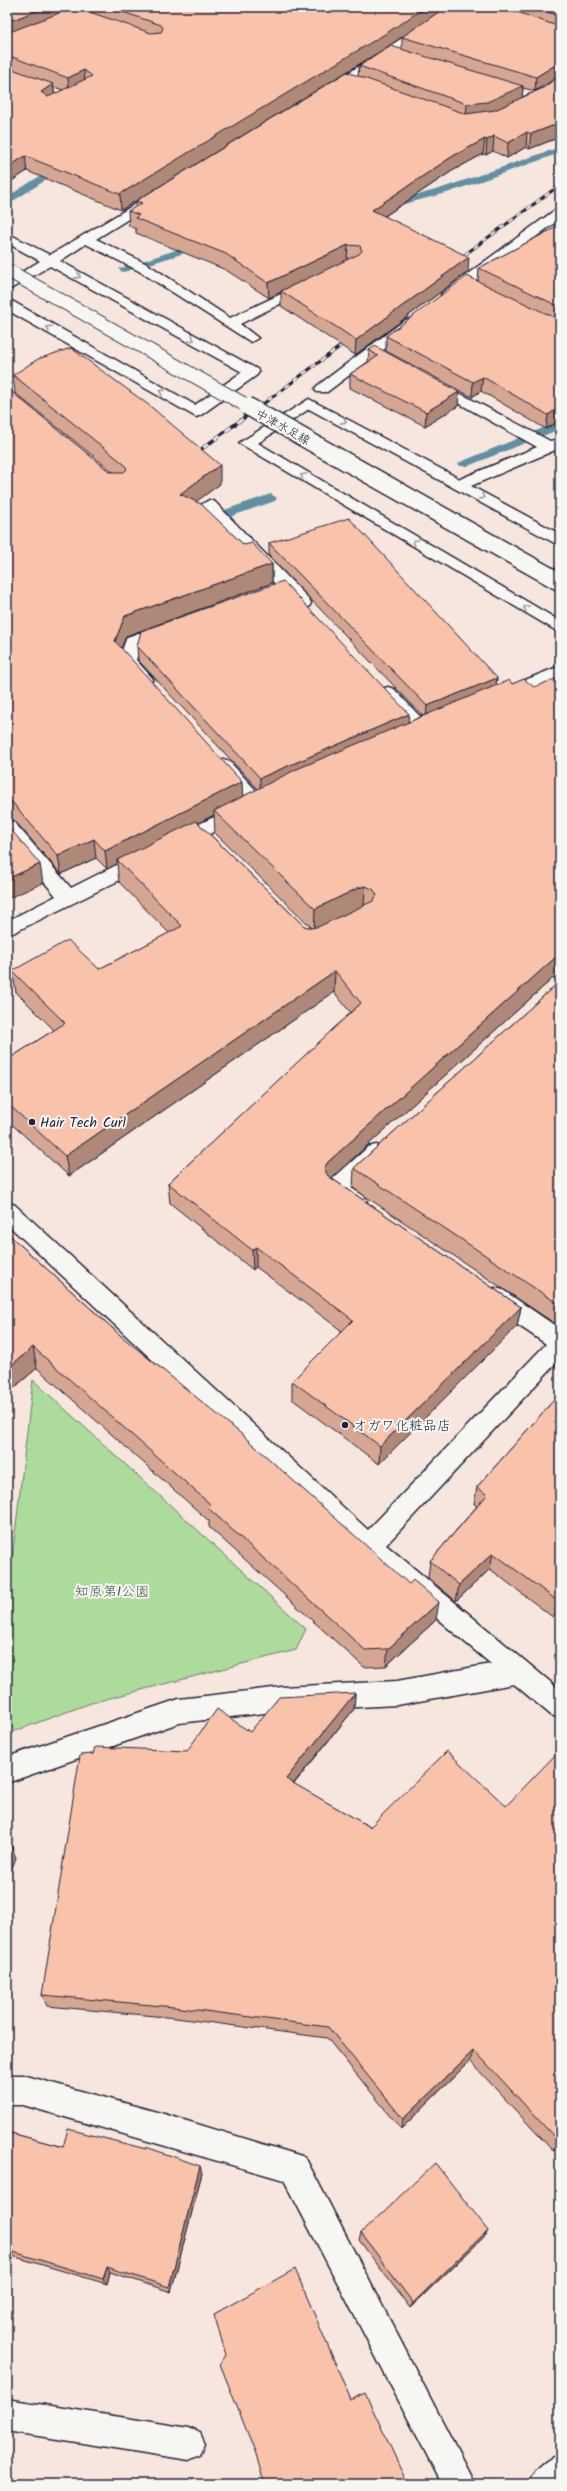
<svg xmlns="http://www.w3.org/2000/svg" width="567" height="2491" font-family="Kalam,'Klee One',sans-serif">
	<style>
		.green { fill: #acdb9b; stroke: #677e6b }
		.lines { fill: none; stroke-linecap: round; stroke-linejoin: round }
		.stream { fill: #6090a2; fill-rule: evenodd }
		.service-casing { stroke: #22223b; stroke-width: 3 }
		.minor-casing { stroke: #22223b; stroke-width: 3 }
		.service { fill: #f6f6f2; fill-rule: evenodd }
		.minor { fill: #f6f6f2; fill-rule: evenodd }
		.rail-far1-casing { stroke: #22223b; stroke-width: 3 }
		.rail-casing { stroke: #22223b; stroke-width: 3.5 }
		.rail-far1 { stroke: #f6f6f2; stroke-width: 2; stroke-dasharray: 5.5; stroke-linecap: butt }
		.rail { stroke: #f6f6f2; stroke-width: 2.5; stroke-dasharray: 7; stroke-linecap: butt }
		.tertiary-bridge-far1-casing { stroke: #22223b; stroke-width: 15; stroke-linecap: butt }
		.tertiary-bridge-casing { stroke: #22223b; stroke-width: 20; stroke-linecap: butt }
		.tertiary-bridge-far1 { stroke: #f6f6f2; stroke-width: 13 }
		.tertiary-bridge { stroke: #f6f6f2; stroke-width: 17 }
		.wall { fill: #d5a793; stroke: #22223b; fill-rule: evenodd }
		.shaded-wall { fill: #ae8878; stroke: #22223b }
		.building { fill: #f8c2ab; stroke: #22223b }
		.oneway { stroke: #9797a0 }
		.poi-dot { fill: #22223b; stroke: #f6f6f2; stroke-width: 1.5 }
		.labels { text-anchor: middle; stroke-width: 4; stroke-linejoin: round; paint-order: stroke }
		.far-street-label { font-size: 12px; fill: #22223b; stroke: #f6f6f2 }
		.poi-label { font-size: 14px; fill: #22223b; stroke: #f6f6f2; text-anchor: start }
		.park-label { font-size: 14px; fill: #4b5a58; stroke: #f6f6f2 }
	</style>
	<rect width="100%" height="100%" fill="#f7e6dd"/>
	<filter id="ink" filterUnits="userSpaceOnUse"><feTurbulence type="fractalNoise" baseFrequency=".025" numOctaves="2"/><feDisplacementMap in="SourceGraphic" scale="8" xChannelSelector="R" yChannelSelector="G"/><feConvolveMatrix kernelMatrix="1 2 1 2 8 2 1 2 1" color-interpolation-filters="sRGB"/></filter>
	<g filter="url(#ink)">
		<polygon class="green" points="33,1380 306,1629 296,1650 91,1703 7,1734 7,1602"/>
		<g class="lines">
			<g class="stream">
				<polygon points="560,147 560,153 450,192 385,209 380,206 442,188"/>
				<polygon points="62,162 67,165 66,167 7,205 7,197"/>
				<polygon points="203,241 207,242 207,246 127,271 123,272 118,269"/>
				<polygon points="560,421 560,429 468,466 460,466 458,463"/>
				<polygon points="271,494 277,498 275,501 209,524 201,524 199,521 201,518"/>
			</g>
			<g class="service-casing">
				<polygon id="service" points="209,500 215,502 236,524 238,527 236,530 224,530 203,508 201,505"/>
			</g>
			<g class="minor-casing">
				<g id="minor">
					<polygon points="82,7 96,7 80,18 7,47 7,39 72,14"/>
					<polygon points="450,7 464,7 393,56 332,93 324,93 322,90"/>
					<polygon points="154,193 161,197 159,200 96,239 149,265 230,318 302,284 312,284 314,287 240,324 258,338 251,342 139,271 86,244 60,261 257,369 259,372 257,375 201,415 196,417 7,310 7,300 12,301 195,405 242,372 50,266 7,291 7,281 40,261 7,243 7,233 50,255"/>
					<polygon points="560,209 560,219 453,298 443,298 441,295 443,292 555,210"/>
					<polygon points="410,319 415,320 417,323 415,326 327,392 317,392 315,389 317,386 405,320"/>
					<polygon points="433,379 550,441 560,439 560,448 471,486 560,534 560,546 309,409 258,443 560,621 560,633 239,443 309,399 460,479 537,447 428,386 426,383"/>
					<polygon points="230,522 236,524 309,599 311,603 309,607 297,607 224,530 222,527"/>
					<polygon points="167,624 173,625 175,629 173,633 141,644 136,660 153,679 150,683 138,683 118,661 127,637"/>
					<polygon points="560,666 560,678 504,701 498,699 495,695 498,691"/>
					<polygon points="388,687 394,689 429,726 432,730 429,734 417,734 382,697 379,693 382,689"/>
					<polygon points="223,759 229,761 263,798 266,802 263,806 257,808 251,806 217,769 214,765 217,761"/>
					<polygon points="242,804 248,806 251,810 248,814 185,847 178,848 171,847 169,842 171,837"/>
					<polygon points="7,820 14,822 71,888 138,854 145,852 152,854 154,859 152,864 7,936 7,921 56,896 7,838"/>
					<path d="M 376,1145 L 384,1147 L 387,1153 L 384,1159 L 351,1188 L 364,1196 L 367,1202 L 364,1208 C 350,1213 332,1201 325,1189 L 328,1183 L 368,1147 Z"/>
					<polygon points="7,1202 15,1205 368,1530 546,1344 487,1304 484,1297 487,1290 495,1288 503,1290 560,1329 560,1359 386,1545 560,1690 560,1718 551,1715 514,1684 397,1705 282,1711 179,1723 7,1783 7,1757 179,1699 282,1687 397,1681 491,1664 360,1554 7,1224"/>
					<polygon points="7,2075 23,2075 164,2114 305,2157 475,2484 442,2484 284,2180 23,2105 7,2105"/>
					<polygon points="7,2399 189,2428 200,2433 205,2444 200,2455 189,2460 7,2431"/>
					<path d="M 560,2454 L 560,2484 L 528,2484 C 534,2469 545,2460 560,2454 Z"/>
				</g>
			</g>
			<use href="#service" class="service"/>
			<use href="#minor" class="minor"/>
			<g class="rail-far1-casing">
				<g id="rail-far1">
					<polyline points="456,261 560,185"/>
					<polyline points="259,407 350,339"/>
				</g>
			</g>
			<g class="rail-casing">
				<polyline id="rail" points="192,456 260,406"/>
			</g>
			<use href="#rail-far1" class="rail-far1"/>
			<use href="#rail" class="rail"/>
			<g class="tertiary-bridge-far1-casing">
				<polyline id="tertiary-bridge-far1" points="7,270 249,407"/>
			</g>
			<g class="tertiary-bridge-casing">
				<polyline id="tertiary-bridge" points="247,406 560,582"/>
			</g>
			<use href="#tertiary-bridge-far1" class="tertiary-bridge-far1"/>
			<use href="#tertiary-bridge" class="tertiary-bridge"/>
		</g>
		<g class="wall">
			<path d="M 7,7 L 80,7 L 78,8 L 88,12 L 88,7 L 560,7 L 560,137 L 529,149 L 526,147 L 507,158 L 493,151 L 486,155 L 483,154 L 452,171 L 385,216 L 468,272 L 355,355 L 281,306 L 281,292 L 269,298 L 226,270 L 136,233 L 136,229 L 129,226 L 128,211 L 136,207 L 136,201 L 121,210 L 27,171 L 7,184 ZM 407,33 L 402,37 L 402,49 L 359,66 L 358,76 L 248,132 L 384,49 ZM 557,77 L 543,88 L 522,97 L 523,88 L 535,91 ZM 54,87 L 63,90 L 54,94 Z"/>
			<polygon points="560,225 560,420 546,429 481,391 472,397 386,351 386,336 478,281 479,268"/>
			<polygon points="369,350 458,406 425,426 350,388 350,374 368,362"/>
			<path d="M 13,375 L 220,484 L 196,501 L 244,545 L 272,564 L 272,583 L 126,636 L 121,649 L 242,797 L 258,789 L 138,660 L 137,646 L 409,722 L 423,716 L 269,556 L 269,543 L 497,678 L 496,686 L 552,979 L 331,1178 L 521,1307 L 517,1326 L 379,1464 L 292,1399 L 292,1381 L 342,1331 L 256,1267 L 253,1270 L 170,1203 L 168,1183 L 351,1013 L 334,992 L 69,1176 L 7,1120 L 7,1060 L 54,1030 L 16,992 L 12,971 L 99,969 L 169,933 L 119,882 L 117,864 L 107,869 L 96,858 L 61,874 L 15,821 L 7,819 L 7,388 L 110,472 L 113,472 L 15,393 ZM 214,815 L 215,833 L 312,928 L 304,926 L 198,823 Z"/>
			<polygon points="560,981 560,1327 353,1188 354,1168"/>
			<polygon points="7,1233 436,1620 386,1666 364,1667 209,1527 209,1521 37,1368 7,1394"/>
			<polygon points="560,1393 560,1611 554,1618 490,1569 456,1601 428,1578 430,1561 477,1506 474,1504 477,1487"/>
			<polygon points="355,1693 354,1709 294,1784 370,1827 506,1806 560,2145 553,2151 470,2061 401,2129 327,2038 176,2018 47,2006 42,1995 187,1751 250,1732"/>
			<polygon points="7,2132 63,2147 202,2173 171,2292 110,2272 107,2284 12,2256 7,2267"/>
			<polygon points="361,2233 484,2237 410,2308 359,2240"/>
		</g>
		<g class="shaded-wall">
			<polygon points="47,7 80,7 71,13 7,37 7,22"/>
			<polygon points="426,7 447,7 384,49 121,210 120,194"/>
			<polygon points="560,62 560,76 535,91 536,77"/>
			<polygon points="84,70 85,85 69,92 68,78"/>
			<polygon points="53,84 55,98 43,106 41,92"/>
			<polygon points="523,86 522,99 486,116 466,117 467,104"/>
			<polygon points="560,123 560,137 529,149 531,134"/>
			<polygon points="527,132 526,147 507,158 508,143"/>
			<polygon points="494,136 493,151 486,155 487,140"/>
			<polygon points="485,139 483,154 452,171 371,225 372,210 453,156"/>
			<polygon points="25,156 27,171 7,184 7,168"/>
			<polygon points="348,245 347,261 281,291 281,292 269,298 268,283"/>
			<polygon points="469,257 468,272 355,355 356,340"/>
			<polygon points="483,377 481,391 472,397 473,382"/>
			<polygon points="459,392 458,406 425,426 426,412"/>
			<polygon points="560,407 560,420 546,429 548,415"/>
			<polygon points="220,465 220,484 181,513 180,494"/>
			<polygon points="272,564 272,583 126,636 117,660 115,641 125,616"/>
			<polygon points="497,678 495,691 426,720 427,706"/>
			<polygon points="409,714 408,727 260,792 260,778"/>
			<polygon points="242,782 243,801 214,811 214,815 119,863 117,860 117,864 107,869 105,851"/>
			<polygon points="94,839 96,858 61,874 58,856"/>
			<polygon points="40,864 43,883 7,899 7,879"/>
			<polygon points="365,886 364,908 314,930 315,909 358,888"/>
			<polygon points="560,956 560,977 552,979 327,1182 324,1168 328,1162 556,957"/>
			<polygon points="335,971 334,992 69,1176 65,1156"/>
			<polygon points="256,1247 256,1267 253,1270 252,1250"/>
			<polygon points="521,1307 517,1326 379,1464 380,1446"/>
			<polygon points="33,1347 37,1368 7,1394 7,1369"/>
			<polygon points="493,1553 490,1569 456,1601 459,1585"/>
			<polygon points="560,1601 560,1611 554,1618 559,1602"/>
			<polygon points="439,1602 436,1620 386,1666 388,1649"/>
			<polygon points="355,1693 354,1709 285,1794 286,1779"/>
			<polygon points="11,1844 16,1858 7,1881 7,1853"/>
			<polygon points="474,2050 470,2061 401,2129 403,2119"/>
			<polygon points="560,2142 560,2145 553,2151"/>
			<polygon points="200,2166 202,2173 171,2292 169,2287"/>
			<polygon points="488,2230 484,2237 410,2308 413,2303"/>
			<polygon points="7,2250 12,2256 7,2267"/>
			<polygon points="107,2267 110,2272 107,2284 103,2279"/>
		</g>
		<g class="building">
			<polygon points="7,7 47,7 7,22"/>
			<polygon points="75,7 151,33 161,32 163,28 161,25 108,7 426,7 385,34 120,194 25,156 7,168 7,67 53,84 41,92 48,97 92,76 84,70 68,78 7,55 7,33"/>
			<polygon points="446,7 503,7 560,27 560,62 536,77 402,37"/>
			<polygon points="532,7 560,7 560,16"/>
			<polygon points="391,46 523,86 487,102 467,104 359,66"/>
			<polygon points="347,72 466,114 495,110 543,88 560,75 560,123 531,134 527,132 508,143 494,136 487,140 485,139 453,156 372,210 469,257 356,340 281,291 359,254 362,251 360,246 348,245 268,283 226,254 135,218 139,215 128,211 142,203 136,201"/>
			<polygon points="560,225 560,307 479,268"/>
			<polygon points="467,276 560,320 560,407 548,415 483,377 473,382 386,336"/>
			<polygon points="375,346 459,392 426,412 350,374 378,356 369,350"/>
			<polygon points="71,348 150,406 220,465 180,494 201,504 244,545 252,543 272,564 125,616 115,641 242,782 105,851 94,839 58,856 12,802 7,801 7,388 110,472 124,472 127,469 124,464 13,375 38,359"/>
			<polygon points="349,518 497,678 427,706 269,543"/>
			<polygon points="283,581 409,714 260,778 137,646 141,631"/>
			<polygon points="560,677 560,956 556,957 328,1162 324,1168 328,1176 521,1307 380,1446 292,1381 353,1320 256,1247 252,1250 168,1183 361,1003 335,971 65,1156 7,1103 7,1060 65,1023 12,971 68,940 99,969 182,926 117,860 196,821 304,926 312,928 320,926 373,901 377,895 373,889 365,886 358,888 315,909 214,811 297,769 509,680 512,684 524,679 534,687"/>
			<polygon points="7,825 40,864 7,879"/>
			<polygon points="560,981 560,1305 354,1168"/>
			<polygon points="7,1233 120,1335 239,1432 409,1584 413,1580 439,1602 388,1649 365,1650 208,1508 211,1505 33,1347 7,1369"/>
			<polygon points="560,1393 560,1601 559,1602 493,1553 459,1585 430,1561 487,1495 477,1487"/>
			<polygon points="355,1693 286,1779 370,1827 447,1751 506,1806 560,1750 560,2142 559,2142 474,2050 403,2119 328,2027 174,2007 42,1995 80,1755 93,1754 95,1747 187,1751 217,1709 250,1732 279,1697"/>
			<polygon points="7,1844 11,1844 7,1853"/>
			<polygon points="68,2129 146,2149 146,2147 200,2166 169,2287 107,2267 103,2279 7,2250 7,2132 63,2147"/>
			<polygon points="435,2163 488,2230 413,2303 361,2233"/>
			<polygon points="295,2269 351,2400 365,2393 408,2484 266,2484 262,2476 256,2454 220,2364 226,2355 214,2314"/>
		</g>
		<defs><path id="oneway-chevron" d="M-2-3.5L2.5 0L-2 3.5" fill="none" stroke-width="1.6" stroke-linecap="round" stroke-linejoin="round"/></defs>
		<g class="oneway">
			<use href="#oneway-chevron" transform="translate(78 276) rotate(29)"/>
			<use href="#oneway-chevron" transform="translate(49 328) rotate(-150)"/>
			<use href="#oneway-chevron" transform="translate(192 339) rotate(29)"/>
			<use href="#oneway-chevron" transform="translate(162 392) rotate(-150)"/>
			<use href="#oneway-chevron" transform="translate(344 421) rotate(29)"/>
			<use href="#oneway-chevron" transform="translate(303 476) rotate(-149)"/>
			<use href="#oneway-chevron" transform="translate(482 497) rotate(30)"/>
			<use href="#oneway-chevron" transform="translate(415 542) rotate(-149)"/>
			<use href="#oneway-chevron" transform="translate(526 608) rotate(-149)"/>
		</g>
	</g>
	<g class="poi-dot">
		<circle cx="32" cy="1122" r="4"/>
		<circle cx="345" cy="1425" r="4"/>
	</g>
	<g class="labels">
		<g class="far-street-label">
			<text transform="translate(283 427) rotate(29)" y="4">中津水足線</text>
		</g>
		<g class="poi-label">
			<text x="40" y="1127">Hair Tech Curl</text>
			<text x="353" y="1430">オガワ化粧品店</text>
		</g>
		<g class="park-label">
			<text x="112" y="1596">知原第1公園</text>
		</g>
	</g>
	<rect width="567" height="2491" fill="none" stroke="#f6f6f2" stroke-width="24"/>
	<rect x="12" y="12" width="543" height="2467" fill="none" stroke="#22223b" stroke-width="1.5" filter="url(#ink)"/>
</svg>
